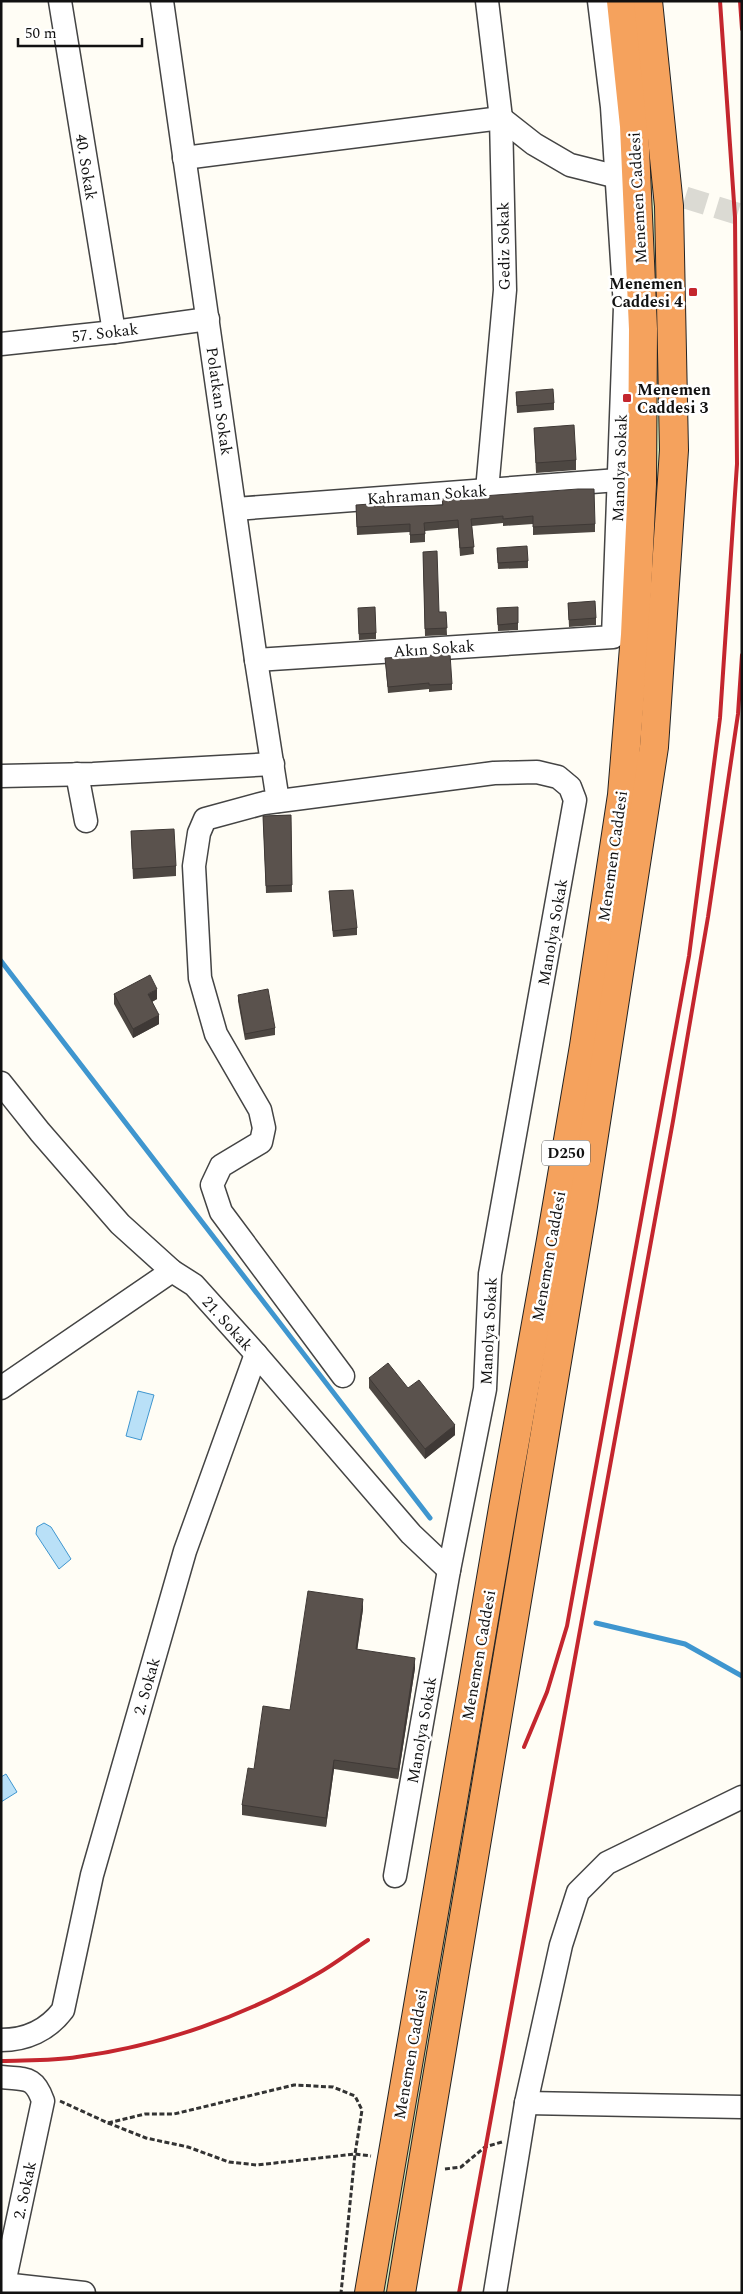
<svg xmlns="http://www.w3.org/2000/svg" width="743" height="2294" font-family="Spectral,serif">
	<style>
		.green { fill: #d5ebbd }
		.water { fill: #b9e0f7; stroke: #3f96cf }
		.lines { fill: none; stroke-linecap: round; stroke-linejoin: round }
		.stream { stroke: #3f96cf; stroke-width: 5 }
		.minor-tunnel { stroke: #dbdad3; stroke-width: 22; stroke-dasharray: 22 11; stroke-linecap: butt }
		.minor-casing { stroke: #444; stroke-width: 25 }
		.highway-casing { stroke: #222; stroke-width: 30 }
		.path { stroke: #333; stroke-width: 3; stroke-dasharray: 5 2.5; stroke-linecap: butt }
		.minor { stroke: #fff; stroke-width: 22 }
		.highway { stroke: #f5a25d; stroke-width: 28 }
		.rail { stroke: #c4262e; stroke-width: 4 }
		.wall { fill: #4d4742 }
		.shaded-wall { fill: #3f3936 }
		.building { fill: #5a524d; stroke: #3f3936 }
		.poi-dot { fill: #c4262e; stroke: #fff; stroke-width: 2 }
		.labels { text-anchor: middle; stroke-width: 5; stroke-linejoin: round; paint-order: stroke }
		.shield { fill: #fff; stroke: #585858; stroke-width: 1 }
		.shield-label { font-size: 15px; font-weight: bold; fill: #111 }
		.street-label { font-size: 16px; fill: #111; stroke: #fff }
		.poi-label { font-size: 16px; font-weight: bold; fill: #111; stroke: #fff; text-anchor: end }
	</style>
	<rect width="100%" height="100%" fill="#fffdf5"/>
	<polygon class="green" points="635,1 654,152 662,424 645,751 388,2293 381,2293 619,897"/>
	<g class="water">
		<polygon points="138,1391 154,1395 141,1440 126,1436"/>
		<polygon points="44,1523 51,1527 71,1559 59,1569 36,1534 37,1527"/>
		<polygon points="6,1774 17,1792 1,1802 1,1777"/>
	</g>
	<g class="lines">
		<g class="stream">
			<polyline points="1,961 430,1518"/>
			<polyline points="596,1623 685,1644 742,1676"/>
		</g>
		<polyline class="minor-tunnel" points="622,178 742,215"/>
		<g class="minor-casing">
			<g id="minor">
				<polyline points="60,1 114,332"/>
				<polyline points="162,1 256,660 278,801"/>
				<polyline points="487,1 501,118 505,290 487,490"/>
				<polyline points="184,158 501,118 534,144 570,165 622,178"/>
				<polyline points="1,344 114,332 208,319"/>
				<polyline points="235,509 618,480"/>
				<polyline points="256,660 613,637 625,307 612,107 599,1"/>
				<polyline points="77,774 86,821"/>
				<polyline points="1,776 93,774 273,764"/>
				<polyline points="1,1083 40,1132 120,1224 172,1271 194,1285 256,1354 411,1534 449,1570"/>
				<polyline points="343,1376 221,1212 212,1185 221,1166 261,1142 264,1128 260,1110 216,1034 200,978 194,866 199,833 205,819 264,803 494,773 537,772 558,777 570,787 575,800 490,1274 485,1389 449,1570 395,1876"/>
				<polyline points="1,1388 172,1271"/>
				<path d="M 1,2040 C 26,2040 48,2030 63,2010 L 92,1875 L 185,1551 L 256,1354"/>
				<path d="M 1,2077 C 25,2080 34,2075 43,2101 L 2,2293"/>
				<polyline points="526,2103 742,2107"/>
				<polyline points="3,2284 84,2293"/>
				<polyline points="495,2293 526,2103 561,1945 578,1892 607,1863 742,1797"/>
			</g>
		</g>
		<g class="highway-casing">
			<g id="highway">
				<polyline points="369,2293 503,1508 551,1240 584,1046 622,795 635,635 642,484 643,329 634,126 621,1"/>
				<polyline points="401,2293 583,1206 654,747 674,450 669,206 648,1"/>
			</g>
		</g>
		<g class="path">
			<polyline points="60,2101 108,2123 146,2138 188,2147 229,2162 257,2165 355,2154 371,2156"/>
			<polyline points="108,2123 145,2114 174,2114 294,2085 333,2087 355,2096 362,2110 355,2154 341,2293"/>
			<polyline points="445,2169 461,2167 485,2147 502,2142"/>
		</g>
		<use href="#minor" class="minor"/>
		<use href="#highway" class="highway"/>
		<g class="rail">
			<polyline points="740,1 742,29"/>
			<polyline points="524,1747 547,1692 567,1626 689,956 720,718 737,464 735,217 720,1"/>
			<path d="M 1,2061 C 26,2060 53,2061 77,2057 C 161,2046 245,2016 317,1974 C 335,1964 351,1951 368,1940"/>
			<polyline points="459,2293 673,1121 708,917 738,714 742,655"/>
		</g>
	</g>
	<g class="wall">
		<polygon points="516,392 554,403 554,410 517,413"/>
		<polygon points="534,428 576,460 576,470 536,473"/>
		<polygon points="442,499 595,524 595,532 533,535 533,524 503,526 503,523 472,526 474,554 460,556 458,528 425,531 425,542 410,543 410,532 357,535 356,505 384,507 442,505"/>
		<polygon points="497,548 528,561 528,568 498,569"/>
		<polygon points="423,552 439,612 446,612 447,635 425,636"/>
		<polygon points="568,603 596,618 596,625 569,627"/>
		<polygon points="497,608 518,623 518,630 498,631"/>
		<polygon points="358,614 376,633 376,639 359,640"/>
		<polygon points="385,658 452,684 452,690 429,692 429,689 388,693"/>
		<polygon points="291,815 292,892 266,893 263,816"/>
		<polygon points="131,831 176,866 176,876 133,879"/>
		<polygon points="329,891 357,928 357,935 333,937"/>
		<polygon points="114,994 157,999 152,1002 159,1024 133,1038 114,1004"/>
		<polygon points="238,995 275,1028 275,1035 245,1040 238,1001"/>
		<polygon points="369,1378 408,1388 455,1435 425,1459 369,1388"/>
		<polygon points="363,1609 357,1650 415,1668 398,1779 334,1769 326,1827 242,1815 242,1805 254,1769 290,1710"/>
	</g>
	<g class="shaded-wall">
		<polygon points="157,989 157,999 148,1004 148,994"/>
		<polygon points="159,1015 159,1024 133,1038 133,1029"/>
		<polygon points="455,1425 455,1435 425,1459 425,1449"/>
		<polygon points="363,1599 363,1609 356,1659 356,1649"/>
		<polygon points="415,1658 415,1668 398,1779 398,1769"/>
		<polygon points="334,1760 334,1769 326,1827 326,1818"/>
	</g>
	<g class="building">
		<polygon points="553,389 554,403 517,406 516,392"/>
		<polygon points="574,425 576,460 536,463 534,428"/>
		<polygon points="578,489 594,489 595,524 533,527 533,516 503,519 503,516 471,519 474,547 460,548 458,520 424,523 425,534 410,535 410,524 357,527 356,505 384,503 384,507 443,505 442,499"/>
		<polygon points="527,546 528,561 498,563 497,548"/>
		<polygon points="437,551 439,612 446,612 447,628 425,629 423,552"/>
		<polygon points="595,601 596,618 569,620 568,603"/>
		<polygon points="375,607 376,633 359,634 358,608"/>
		<polygon points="518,607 518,623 498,625 497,608"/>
		<polygon points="450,654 452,684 429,685 429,683 388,687 385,658"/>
		<polygon points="291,815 292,885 266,886 263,816"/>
		<polygon points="174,829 176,866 133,869 131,831"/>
		<polygon points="353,890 357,928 333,931 329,891"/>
		<polygon points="150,975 157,989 148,994 159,1015 133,1029 114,994"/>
		<polygon points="268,989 275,1028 245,1034 238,995"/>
		<polygon points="388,1363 408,1388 419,1380 455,1425 425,1449 369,1378"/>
		<polygon points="308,1591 363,1599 356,1649 415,1658 398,1769 334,1760 326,1818 242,1805 248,1768 254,1769 263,1706 290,1710"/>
	</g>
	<g class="poi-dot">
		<rect x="688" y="287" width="10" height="10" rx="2.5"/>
		<rect x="622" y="393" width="10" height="10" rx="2.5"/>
	</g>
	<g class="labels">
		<rect class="shield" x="542" y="1140.5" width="48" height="25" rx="4"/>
		<g class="shield-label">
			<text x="566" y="1158">D250</text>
		</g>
		<g class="street-label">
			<text transform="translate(87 167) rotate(81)" y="6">40. Sokak</text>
			<text transform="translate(637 198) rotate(-93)" y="6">Menemen Caddesi</text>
			<text transform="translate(503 246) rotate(-91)" y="6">Gediz Sokak</text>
			<text transform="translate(105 332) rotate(-7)" y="6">57. Sokak</text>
			<text transform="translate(220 401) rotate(82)" y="6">Polatkan Sokak</text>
			<text transform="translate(619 468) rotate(-88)" y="6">Manolya Sokak</text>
			<text transform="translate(427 494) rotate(-4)" y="6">Kahraman Sokak</text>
			<text transform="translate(434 648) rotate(-4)" y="6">Akın Sokak</text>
			<text transform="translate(612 856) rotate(-82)" y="6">Menemen Caddesi</text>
			<text transform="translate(552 932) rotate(-80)" y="6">Manolya Sokak</text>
			<text transform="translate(548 1256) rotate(-80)" y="6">Menemen Caddesi</text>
			<text transform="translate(228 1323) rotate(48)" y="6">21. Sokak</text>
			<text transform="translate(488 1331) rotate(-87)" y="6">Manolya Sokak</text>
			<text transform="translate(478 1655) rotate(-80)" y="6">Menemen Caddesi</text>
			<text transform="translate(146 1686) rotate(-74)" y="6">2. Sokak</text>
			<text transform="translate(421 1730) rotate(-80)" y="6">Manolya Sokak</text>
			<text transform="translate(410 2054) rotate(-80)" y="6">Menemen Caddesi</text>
			<text transform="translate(24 2190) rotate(-78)" y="6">2. Sokak</text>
		</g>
		<g class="poi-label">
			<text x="683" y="289">Menemen<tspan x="683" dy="18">Caddesi 4</tspan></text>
			<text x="637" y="395" text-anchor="start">Menemen<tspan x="637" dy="18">Caddesi 3</tspan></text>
		</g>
	</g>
	<rect width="743" height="2294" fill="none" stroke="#111111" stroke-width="5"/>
	<path d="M18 38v8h124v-8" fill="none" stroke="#111111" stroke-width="2.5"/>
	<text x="25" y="38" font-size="15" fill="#111111" stroke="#ffffff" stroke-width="4" paint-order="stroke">50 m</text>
</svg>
